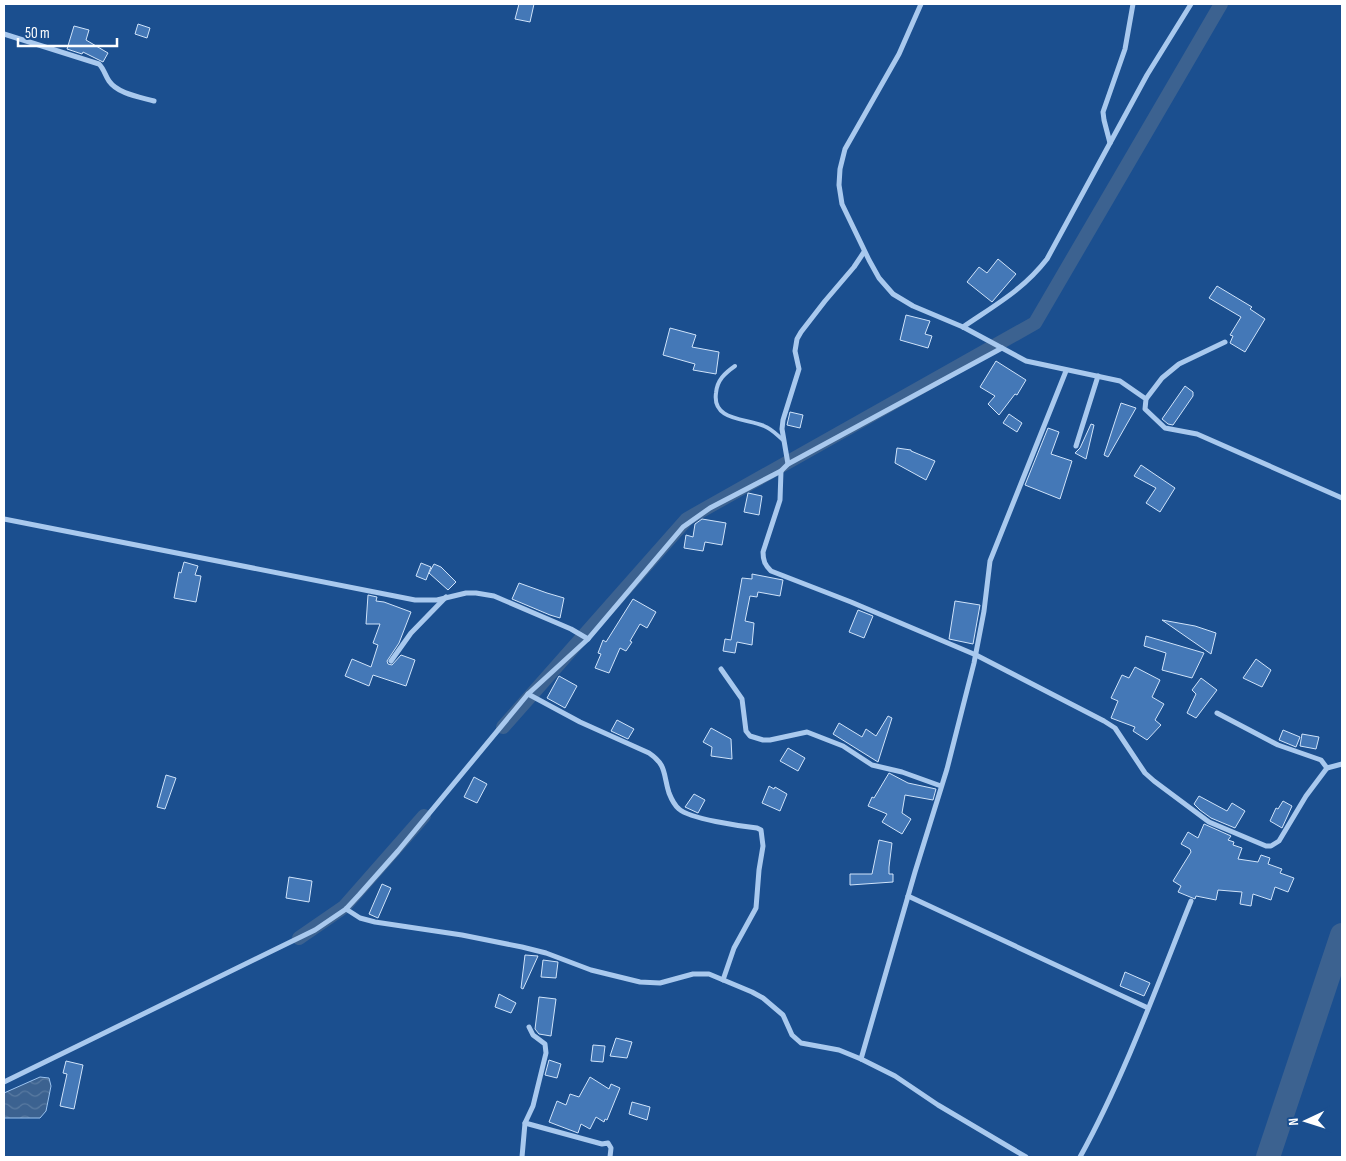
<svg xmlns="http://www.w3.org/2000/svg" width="1346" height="1161" font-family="'Sofia Sans Condensed',sans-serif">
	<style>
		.water { fill: url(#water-waves); stroke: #9cc4f0 }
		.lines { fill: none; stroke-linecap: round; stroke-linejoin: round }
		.canal { stroke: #3c6290; stroke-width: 14 }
		.river { stroke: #3c6290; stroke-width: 24 }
		.building { fill: #4478b7; stroke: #cfe3fa }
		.lane { stroke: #a9c9ee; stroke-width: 4 }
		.street { stroke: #a9c9ee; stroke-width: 5 }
	</style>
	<defs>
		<pattern id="water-waves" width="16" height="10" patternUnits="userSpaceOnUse" patternTransform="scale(1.25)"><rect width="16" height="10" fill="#3c6290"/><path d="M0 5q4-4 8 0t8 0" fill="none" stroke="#597aa1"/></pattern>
	</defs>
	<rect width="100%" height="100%" fill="#1b4f8f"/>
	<polygon class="water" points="40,1077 49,1078 51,1086 46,1111 40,1118 4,1118 4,1093"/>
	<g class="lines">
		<g class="canal">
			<polyline points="503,727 687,519 1035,323 1221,4"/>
			<polyline points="299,938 344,907 424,816"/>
		</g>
		<polyline class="river" points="1268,1157 1342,935"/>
	</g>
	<g class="building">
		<polygon points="519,4 534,4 530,22 515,19"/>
		<polygon points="138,24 150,28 147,38 135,34"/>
		<polygon points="74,26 89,30 86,40 108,53 103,62 83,52 82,54 67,49"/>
		<polygon points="998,259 1016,274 992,302 967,282 979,267 987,273"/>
		<polygon points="1217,286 1252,307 1250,309 1265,319 1245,352 1230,343 1233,336 1230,335 1241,317 1209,298"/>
		<polygon points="906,315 930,321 925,334 932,336 928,348 900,340"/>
		<polygon points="670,328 696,335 692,347 719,352 716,374 693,370 695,364 663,355"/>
		<polygon points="996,361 1026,380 1017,395 1015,394 999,415 988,404 995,396 980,387"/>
		<polygon points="1185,386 1193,392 1193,396 1173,425 1168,424 1162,419"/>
		<polygon points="1121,403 1136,408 1108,457 1104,455"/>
		<polygon points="790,412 803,415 800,428 787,425"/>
		<polygon points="1009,414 1022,423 1017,432 1003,423"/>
		<polygon points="1091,424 1094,425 1086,459 1075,453 1080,448"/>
		<polygon points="1048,428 1059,432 1051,454 1072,461 1060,499 1025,485"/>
		<polygon points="897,448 911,450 911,451 935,461 926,480 895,463"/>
		<polygon points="1141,465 1175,488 1160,512 1146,503 1156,488 1134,476"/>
		<polygon points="748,493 762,496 759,515 744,512"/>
		<polygon points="702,519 726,523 722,545 705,542 703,551 684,548 686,535 693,537 695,524"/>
		<polygon points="184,562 198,566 195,575 201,576 196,602 174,598 179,572 181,573"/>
		<polygon points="421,563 431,567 426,580 416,576"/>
		<polygon points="434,564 441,567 456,582 448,590 429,573"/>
		<polygon points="752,574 783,580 780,596 758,592 757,597 750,596 745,621 754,623 752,645 737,642 735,653 723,651 725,639 731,640 742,578 752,579"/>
		<polygon points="519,583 547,593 564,598 560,618 550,615 512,599"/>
		<polygon points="368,595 377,597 376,601 384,602 411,612 399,643 387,661 388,664 392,665 401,655 415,660 406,686 373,675 369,686 345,676 352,659 371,667 378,645 373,643 380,624 366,624"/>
		<polygon points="633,599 656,612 647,628 640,624 630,641 632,642 626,651 620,648 609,673 595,668 601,654 598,653 603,640 606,642"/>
		<polygon points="955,601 980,605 973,644 949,639"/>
		<polygon points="858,610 873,616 864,638 849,632"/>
		<polygon points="1162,620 1195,626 1216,633 1211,654"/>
		<polygon points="1146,636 1204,653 1192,678 1162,670 1166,653 1144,646"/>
		<polygon points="1256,659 1271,670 1262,687 1243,678"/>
		<polygon points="1135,667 1160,680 1152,697 1164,704 1155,720 1161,725 1147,740 1133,731 1135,727 1111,718 1118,701 1111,698 1122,675 1129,678"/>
		<polygon points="559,676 577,686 565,708 547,698"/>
		<polygon points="1201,678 1217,690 1196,718 1187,713 1196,694 1192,690"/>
		<polygon points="888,716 892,718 878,762 833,734 839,723 862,737 866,729 876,736"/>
		<polygon points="617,720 634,729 628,739 611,731"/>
		<polygon points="711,728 731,739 732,759 711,756 712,747 703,742"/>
		<polygon points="1283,730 1300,737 1296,747 1279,740"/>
		<polygon points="1302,734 1319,737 1316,749 1300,746"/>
		<polygon points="788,748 805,758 798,771 780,761"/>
		<polygon points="889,773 908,783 936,789 933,800 905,795 902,813 911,819 902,834 882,822 887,814 868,806 872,797 874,798"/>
		<polygon points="166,775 176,778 165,809 157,807"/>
		<polygon points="474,777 487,784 477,803 464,797"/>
		<polygon points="769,786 774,789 775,787 787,794 780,811 762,803"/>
		<polygon points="694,794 705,800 698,813 685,807"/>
		<polygon points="1199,796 1227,811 1232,803 1245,811 1235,828 1211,818 1200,810 1194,804"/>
		<polygon points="1283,801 1292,806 1282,828 1270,821 1276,808 1278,809"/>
		<polygon points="1204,824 1231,836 1228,840 1234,842 1233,845 1242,848 1238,859 1258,862 1261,855 1270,858 1268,864 1282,869 1280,873 1294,878 1288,892 1275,887 1271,900 1253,894 1251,906 1240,904 1242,892 1218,890 1216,900 1196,896 1195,899 1178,892 1181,886 1173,881 1191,852 1190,849 1181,844 1188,832 1198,838"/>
		<polygon points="879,840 892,843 889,867 889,874 893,874 893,882 850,885 850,874 872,874"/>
		<polygon points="289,877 312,881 309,902 286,898"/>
		<polygon points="382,884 391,888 378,918 369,914"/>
		<polygon points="525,955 538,956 523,989 521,988"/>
		<polygon points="543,960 558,962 556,978 541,977"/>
		<polygon points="1125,972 1150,983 1144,996 1120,986"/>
		<polygon points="499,994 516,1003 511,1013 495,1007"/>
		<polygon points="539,997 556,999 551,1036 539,1034 535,1029"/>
		<polygon points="616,1038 632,1042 627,1058 610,1056"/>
		<polygon points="593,1045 605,1046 603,1062 591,1061"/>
		<polygon points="549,1060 561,1064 557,1078 545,1075"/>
		<polygon points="66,1061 83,1065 74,1109 60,1106 67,1074 63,1073"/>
		<polygon points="590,1077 609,1089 611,1084 620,1088 607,1120 605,1119 604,1122 596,1117 590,1129 581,1124 578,1133 549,1122 557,1101 566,1105 570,1094 579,1097"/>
		<polygon points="632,1102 650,1107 647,1120 629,1114"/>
	</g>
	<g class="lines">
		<path class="lane" d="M 735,366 C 725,373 717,380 716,393 C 712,421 746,418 764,426 C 772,429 777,435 783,440"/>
		<g class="street">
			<polyline points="921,4 899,54 845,149 840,169 839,185 842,204 869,260 879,278 893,294 913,306 963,327 1026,361 1120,381 1146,399 1145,409 1165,428 1197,434 1342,498"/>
			<path d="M 4,34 L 99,64 C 104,69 105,75 109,81 C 118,94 140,97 154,101"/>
			<polyline points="1110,143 1104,120 1103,112 1125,49 1133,4"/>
			<path d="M 963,327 C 995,305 1023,290 1047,259 L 1147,75 L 1191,4"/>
			<polyline points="1146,399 1162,378 1179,364 1225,342"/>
			<polyline points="1076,446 1098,376"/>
			<polyline points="788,464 782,429 783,420 799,369 795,351 797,339 801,332 825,301 854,267 864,252"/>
			<path d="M 781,471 L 780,500 L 763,552 C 763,561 765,565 771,571 L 851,602 L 976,655 L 1104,721 L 1115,728 L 1145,773 L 1154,781 L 1209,822 L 1266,846 L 1271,846 L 1279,841 L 1306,796 L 1327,768"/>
			<polyline points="4,519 415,600 437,600 466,593 476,593 494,596 571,629 588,639"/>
			<polyline points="391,661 411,633 446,597"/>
			<polyline points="721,669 742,699 746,731 750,736 763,740 770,740 807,732 843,746 872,765 902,772 941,786"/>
			<path d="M 528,694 L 580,722 L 649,753 C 667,765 663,774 669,793 C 671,798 674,805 679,809 C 690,819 740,826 757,828 L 761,830 L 763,846 L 759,870 L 756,908 L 734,948 L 723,980"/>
			<polyline points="1217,713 1278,745 1321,760 1327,768 1342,764"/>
			<polyline points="908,896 1148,1008"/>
			<polyline points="346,909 360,918 375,922 462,935 522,947 546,953 591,970 640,982 660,983 693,974 709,974 752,992 763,998 783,1015 792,1035 801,1043 839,1050 861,1059 895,1076 938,1105 1026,1157"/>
			<polyline points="861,1059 915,872 947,769 974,663 984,611 990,561 1066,371"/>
			<polyline points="4,1082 315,930 346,909 359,895 398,851 528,694 588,639 683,527 710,508 781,471 788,464 1002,348"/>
			<polyline points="525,1123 602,1144 608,1143 611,1148 610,1157"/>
			<polyline points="522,1157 525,1123 533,1106 546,1053 545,1044 533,1035 529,1027"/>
			<path d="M 1080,1157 C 1124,1077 1157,986 1191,901"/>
		</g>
	</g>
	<rect width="1346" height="1161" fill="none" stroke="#ffffff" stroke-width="10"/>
	<g transform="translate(1306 1121) rotate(266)" stroke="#1b4f8f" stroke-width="4" paint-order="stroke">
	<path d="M0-4L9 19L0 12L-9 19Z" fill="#ffffff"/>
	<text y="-8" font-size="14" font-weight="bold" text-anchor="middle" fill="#ffffff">N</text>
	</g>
	<path d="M18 38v8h99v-8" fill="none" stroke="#ffffff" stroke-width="2.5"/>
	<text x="25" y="38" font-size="15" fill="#ffffff" stroke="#1b4f8f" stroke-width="4" paint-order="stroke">50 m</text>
</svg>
